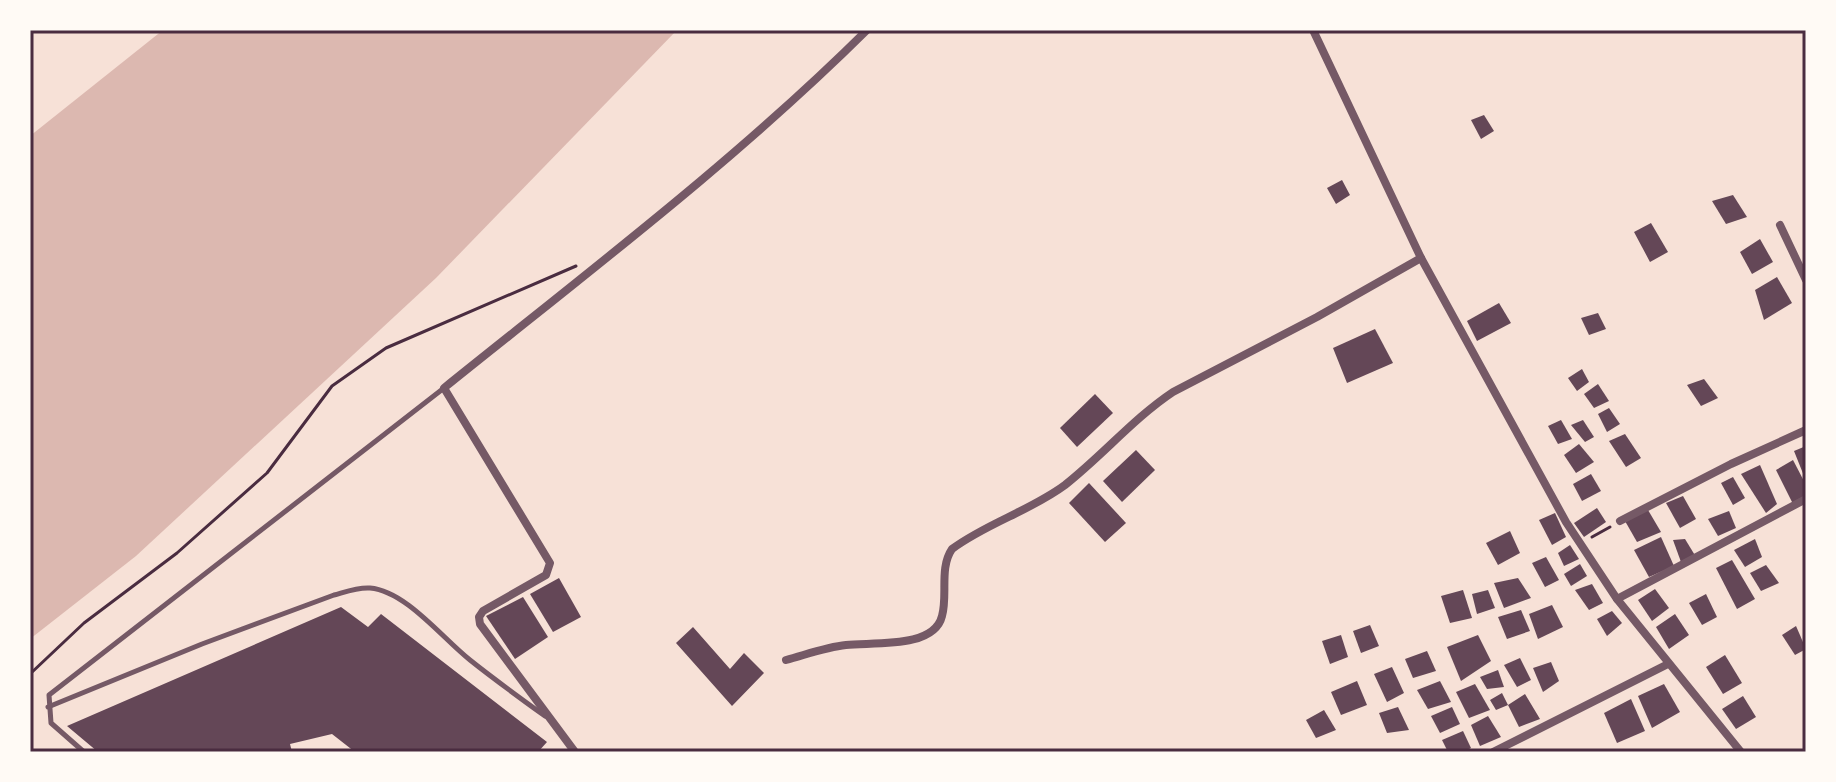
<svg xmlns="http://www.w3.org/2000/svg" width="1836" height="782" font-family="'Noto Serif',serif">
	<style>
		.water { fill: #dcb8b0 }
		.building { fill: #644757 }
		.lines { fill: none; stroke-linecap: round; stroke-linejoin: round }
		.path { stroke: #4a2c40; stroke-width: 3 }
		.service { stroke: #755966; stroke-width: 5 }
		.minor { stroke: #755966; stroke-width: 8 }
		.neatline { fill: none; stroke: #4a2c40; stroke-width: 3 }
	</style>
	<rect width="100%" height="100%" fill="#f7e1d7"/>
	<polygon class="water" points="163,30 677,30 436,278 136,556 30,639 30,136"/>
	<g class="building">
		<polygon points="1484,115 1494,131 1481,139 1471,120"/>
		<polygon points="1342,180 1350,195 1336,204 1327,188"/>
		<polygon points="1733,195 1747,217 1726,224 1712,201"/>
		<polygon points="1651,223 1668,252 1650,262 1634,232"/>
		<polygon points="1760,239 1773,262 1752,274 1740,252"/>
		<polygon points="1777,277 1792,303 1764,320 1755,290"/>
		<polygon points="1499,303 1511,323 1477,341 1467,321"/>
		<polygon points="1598,313 1606,329 1589,335 1581,318"/>
		<polygon points="1375,329 1393,363 1347,383 1333,348"/>
		<polygon points="1582,369 1589,382 1577,391 1568,378"/>
		<polygon points="1704,379 1718,398 1701,406 1687,385"/>
		<polygon points="1598,384 1609,401 1594,408 1584,394"/>
		<polygon points="1095,394 1113,413 1077,447 1060,428"/>
		<polygon points="1609,408 1620,424 1607,432 1598,414"/>
		<polygon points="1561,420 1572,439 1558,444 1548,426"/>
		<polygon points="1583,420 1594,437 1585,442 1571,425"/>
		<polygon points="1625,434 1641,458 1626,467 1609,441"/>
		<polygon points="1579,444 1594,462 1576,473 1564,455"/>
		<polygon points="1806,446 1806,481 1794,451"/>
		<polygon points="1136,450 1155,470 1122,502 1103,481"/>
		<polygon points="1793,460 1806,485 1806,497 1793,504 1776,470"/>
		<polygon points="1760,465 1777,504 1766,513 1741,474"/>
		<polygon points="1591,474 1601,491 1582,501 1573,484"/>
		<polygon points="1733,477 1745,498 1733,505 1721,483"/>
		<polygon points="1089,483 1126,523 1105,542 1069,503"/>
		<polygon points="1683,496 1696,519 1680,528 1666,503"/>
		<polygon points="1597,508 1606,522 1584,537 1574,523"/>
		<polygon points="1648,510 1661,532 1637,542 1625,521"/>
		<polygon points="1729,511 1736,528 1718,536 1708,519"/>
		<polygon points="1555,513 1566,537 1552,545 1539,520"/>
		<polygon points="1510,531 1520,553 1498,565 1486,543"/>
		<polygon points="1661,537 1674,566 1649,577 1634,550"/>
		<polygon points="1685,539 1696,557 1681,562 1673,540"/>
		<polygon points="1755,539 1762,557 1745,567 1734,550"/>
		<polygon points="1570,545 1579,559 1564,566 1558,553"/>
		<polygon points="1546,557 1559,580 1545,587 1532,563"/>
		<polygon points="1732,560 1755,599 1737,609 1716,568"/>
		<polygon points="1580,564 1587,576 1571,586 1564,574"/>
		<polygon points="1766,565 1779,583 1761,591 1750,573"/>
		<polygon points="559,578 581,617 553,632 530,594"/>
		<polygon points="1518,578 1531,598 1504,608 1494,583"/>
		<polygon points="1592,584 1603,603 1589,610 1575,590"/>
		<polygon points="1655,589 1669,608 1652,621 1638,600"/>
		<polygon points="1463,590 1472,618 1450,623 1441,596"/>
		<polygon points="1488,590 1495,608 1477,614 1472,594"/>
		<polygon points="1706,594 1717,617 1702,625 1689,603"/>
		<polygon points="523,597 548,637 515,659 486,616"/>
		<polygon points="1552,605 1563,627 1538,639 1529,614"/>
		<polygon points="341,607 368,627 381,614 547,742 538,752 355,752 332,734 290,744 292,752 98,752 67,726"/>
		<polygon points="1521,610 1530,631 1507,639 1498,617"/>
		<polygon points="1612,611 1622,623 1607,636 1597,619"/>
		<polygon points="1675,614 1689,635 1669,649 1656,627"/>
		<polygon points="1370,625 1379,646 1361,653 1353,631"/>
		<polygon points="1796,626 1806,649 1795,655 1782,635"/>
		<polygon points="693,627 730,669 744,653 764,673 732,706 676,643"/>
		<polygon points="1341,635 1348,657 1330,664 1322,641"/>
		<polygon points="1478,635 1491,661 1461,681 1447,647"/>
		<polygon points="1427,651 1436,671 1413,678 1405,659"/>
		<polygon points="1725,655 1742,683 1723,694 1706,667"/>
		<polygon points="1520,658 1531,680 1517,687 1504,665"/>
		<polygon points="1551,662 1559,681 1543,692 1533,668"/>
		<polygon points="1392,667 1404,693 1387,702 1374,674"/>
		<polygon points="1498,670 1504,687 1487,689 1480,677"/>
		<polygon points="1357,681 1367,705 1341,715 1331,692"/>
		<polygon points="1440,681 1451,702 1428,709 1417,690"/>
		<polygon points="1475,684 1490,710 1469,718 1456,692"/>
		<polygon points="1664,684 1680,712 1652,728 1638,696"/>
		<polygon points="1502,693 1508,705 1525,694 1540,719 1519,727 1508,705 1496,710 1490,700"/>
		<polygon points="1743,696 1756,717 1736,729 1722,709"/>
		<polygon points="1631,699 1645,731 1617,743 1604,713"/>
		<polygon points="1398,707 1409,730 1387,733 1379,713"/>
		<polygon points="1452,707 1460,724 1440,733 1431,716"/>
		<polygon points="1324,710 1336,730 1316,738 1306,720"/>
		<polygon points="1488,716 1501,737 1480,746 1471,725"/>
		<polygon points="1463,731 1471,748 1464,752 1448,752 1442,740"/>
	</g>
	<g class="lines">
		<g class="path">
			<polyline points="1592,537 1610,527"/>
			<polyline points="30,674 84,623 177,553 267,473 332,386 386,348 576,266"/>
		</g>
		<g class="service">
			<path d="M 48,707 L 202,644 L 334,595 C 345,592 358,587 370,588 C 406,591 443,639 470,660 C 495,680 520,698 545,716"/>
			<polyline points="84,752 51,723 49,695 444,388"/>
		</g>
		<g class="minor">
			<polyline points="1313,30 1421,258 1566,522 1617,599 1741,752"/>
			<polyline points="1780,225 1806,280"/>
			<polyline points="1620,521 1731,464 1806,430"/>
			<polyline points="1617,599 1806,499"/>
			<path d="M 786,660 C 805,655 826,647 846,645 C 873,642 934,649 942,616 C 948,595 939,568 952,549 C 987,523 1030,511 1065,485 C 1103,455 1134,418 1173,392 L 1317,317 L 1421,258"/>
			<path d="M 575,752 L 480,624 L 479,617 L 483,611 L 546,575 L 550,563 L 444,388 C 588,272 736,160 867,30"/>
			<polyline points="1493,752 1668,664"/>
		</g>
	</g>
	<rect width="1836" height="782" fill="none" stroke="#fffaf5" stroke-width="64"/>
	<rect x="32" y="32" width="1772" height="718" class="neatline"/>
</svg>
